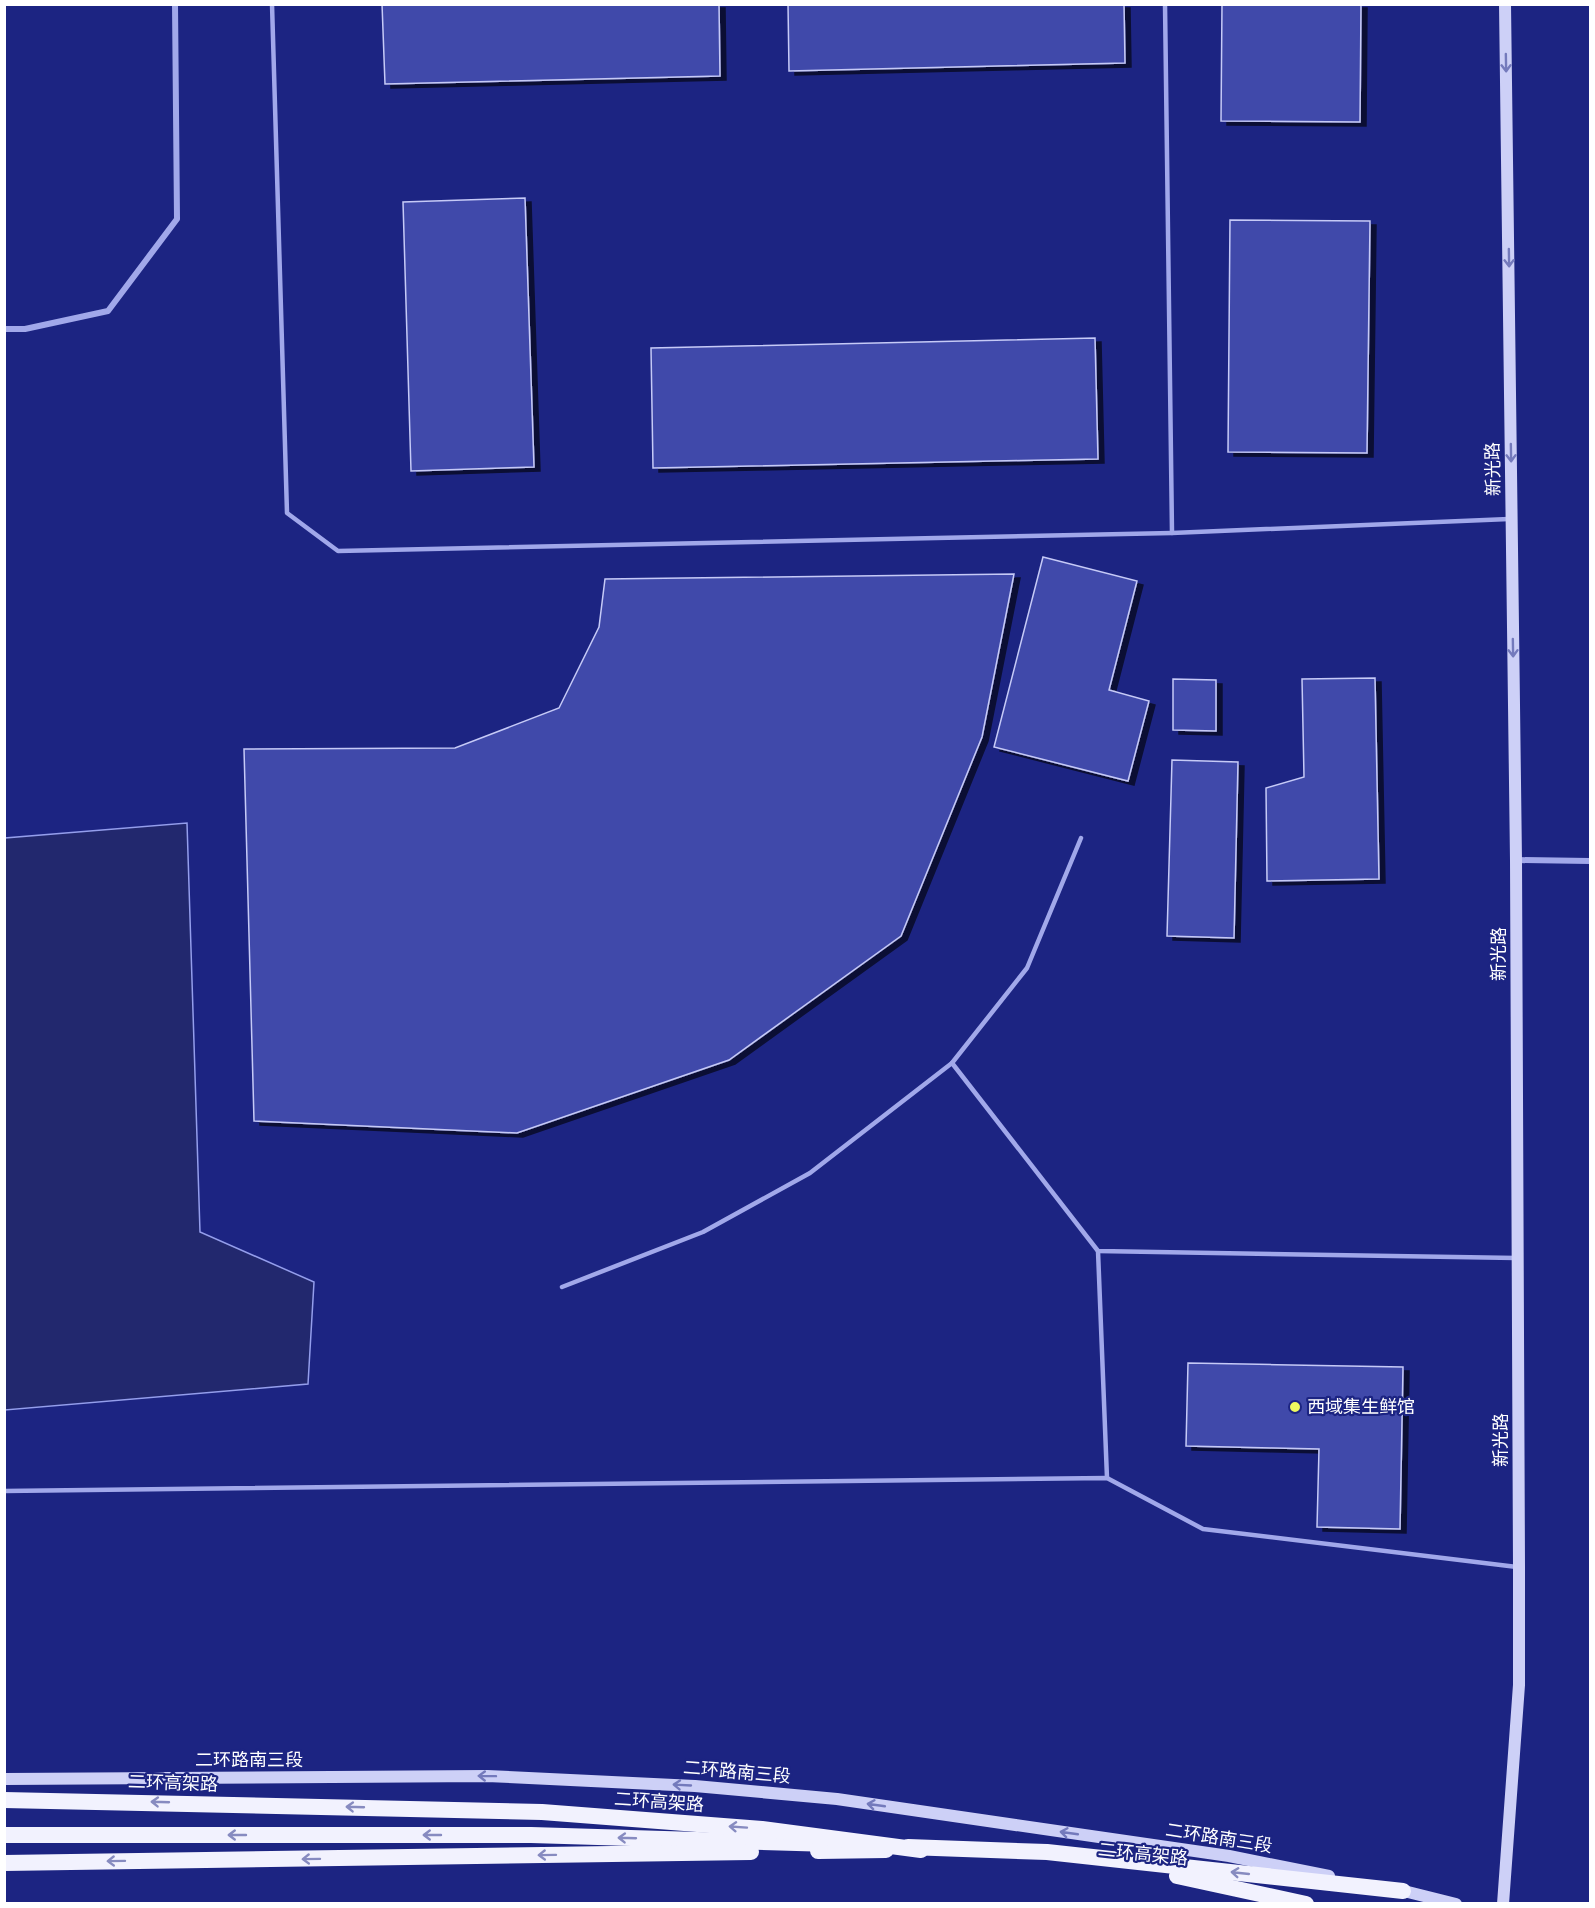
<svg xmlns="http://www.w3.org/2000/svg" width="1595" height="1908" font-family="Quicksand,'Noto Sans SC',sans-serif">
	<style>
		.water { fill: #22286e; stroke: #949eec; stroke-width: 1.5 }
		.building { fill: #404aaa; stroke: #c6caf7; stroke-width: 1.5; filter: url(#shadow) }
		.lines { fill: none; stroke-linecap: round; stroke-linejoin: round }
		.service { stroke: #a1a8ea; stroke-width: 4.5 }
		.minor { stroke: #a1a8ea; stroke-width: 6 }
		.secondary { stroke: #cdd0f7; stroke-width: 12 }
		.trunk { stroke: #f2f2fe; stroke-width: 16 }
		.trunk-bridge { stroke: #f2f2fe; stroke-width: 16 }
		.oneway { stroke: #747abc }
		.oneway2 { stroke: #878bc0 }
		.poi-dot { fill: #effa5f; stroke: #1c2482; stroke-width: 2 }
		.labels { text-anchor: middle; stroke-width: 4.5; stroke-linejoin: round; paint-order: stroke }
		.street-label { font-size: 18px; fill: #fff; stroke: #1c2482 }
		.poi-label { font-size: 18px; fill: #fff; stroke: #1c2482; text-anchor: start }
	</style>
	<defs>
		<filter id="shadow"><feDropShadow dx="6" dy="4" stdDeviation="0" flood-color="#0009"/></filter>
	</defs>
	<rect width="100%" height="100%" fill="#1c2482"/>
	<polygon class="water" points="187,823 200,1232 314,1282 308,1384 5,1410 5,838"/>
	<g class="building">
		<polygon points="382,4 719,4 720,76 385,84"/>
		<polygon points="788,4 1124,4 1125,63 789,71"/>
		<polygon points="1222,4 1361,4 1360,122 1221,121"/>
		<polygon points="525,198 534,467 411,471 403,202"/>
		<polygon points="1230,220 1370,221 1367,453 1228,452"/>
		<polygon points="1095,338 1098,459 653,468 651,348"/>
		<polygon points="1043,557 1137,581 1109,690 1149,701 1128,781 994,747"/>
		<polygon points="1014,574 982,737 901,936 729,1060 517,1133 254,1121 244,749 455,748 559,708 599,627 605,579"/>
		<polygon points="1375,678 1379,879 1267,881 1266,788 1304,777 1302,679"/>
		<polygon points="1173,679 1216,680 1216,731 1173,730"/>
		<polygon points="1172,760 1238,762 1234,938 1167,936"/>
		<polygon points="1188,1363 1403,1367 1400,1529 1317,1527 1319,1449 1186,1446"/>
	</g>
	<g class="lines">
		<g class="service">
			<polyline points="272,4 287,513 338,551 1172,533 1509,519"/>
			<polyline points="1165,4 1172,533"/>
			<polyline points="952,1063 1027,968 1081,838"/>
			<polyline points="1098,1251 1107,1478"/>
			<polyline points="562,1287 703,1232 810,1173 952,1063 1098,1251 1516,1258"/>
			<polyline points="4,1491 1107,1478 1203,1529 1517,1567"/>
		</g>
		<g class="minor">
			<polyline points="4,329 25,329 108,311 177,219 175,4"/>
			<polyline points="1516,860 1590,861"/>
		</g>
		<g class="secondary">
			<polyline points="4,1779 487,1776 695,1786 837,1799 1229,1856 1329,1876"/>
			<polyline points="1396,1889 1456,1904"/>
			<polyline points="1503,1904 1519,1685 1519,1568 1516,860 1505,4"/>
		</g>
		<g class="trunk">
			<polyline points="4,1835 531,1835 831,1844"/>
			<polyline points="908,1847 1047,1852 1403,1891"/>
			<polyline points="818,1851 886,1850"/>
			<polyline points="4,1863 751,1852"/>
			<polyline points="1177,1876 1306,1904"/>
		</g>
		<polyline class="trunk-bridge" points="4,1800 542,1812 762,1829 921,1850"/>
	</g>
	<defs><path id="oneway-shaft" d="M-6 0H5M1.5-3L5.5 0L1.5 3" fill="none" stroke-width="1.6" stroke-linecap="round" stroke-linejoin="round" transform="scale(1.5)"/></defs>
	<g class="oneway">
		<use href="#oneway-shaft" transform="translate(1506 63) rotate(89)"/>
		<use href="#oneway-shaft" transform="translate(1509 258) rotate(89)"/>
		<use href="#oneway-shaft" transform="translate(1511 453) rotate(89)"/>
		<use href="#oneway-shaft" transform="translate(1513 648) rotate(89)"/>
		<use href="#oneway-shaft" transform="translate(487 1776) rotate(-179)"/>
		<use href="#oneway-shaft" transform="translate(682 1785) rotate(-177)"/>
		<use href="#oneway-shaft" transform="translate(876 1805) rotate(-172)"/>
		<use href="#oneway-shaft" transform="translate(1069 1833) rotate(-172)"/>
	</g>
	<g class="oneway2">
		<use href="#oneway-shaft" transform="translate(160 1802) rotate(-178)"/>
		<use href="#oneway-shaft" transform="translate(355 1807) rotate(-178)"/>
		<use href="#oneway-shaft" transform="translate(738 1827) rotate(-176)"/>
		<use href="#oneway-shaft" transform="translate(237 1835) rotate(180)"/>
		<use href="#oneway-shaft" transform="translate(432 1835) rotate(180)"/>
		<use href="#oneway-shaft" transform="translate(627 1838) rotate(-178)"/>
		<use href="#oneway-shaft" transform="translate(547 1855) rotate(179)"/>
		<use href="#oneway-shaft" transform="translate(311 1859) rotate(179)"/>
		<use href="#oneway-shaft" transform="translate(116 1861) rotate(179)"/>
		<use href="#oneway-shaft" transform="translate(1240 1873) rotate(-174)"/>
	</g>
	<circle class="poi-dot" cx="1295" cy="1407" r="6"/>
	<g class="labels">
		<g class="street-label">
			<text transform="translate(1493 469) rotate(-91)" y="6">新光路</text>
			<text transform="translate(1499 954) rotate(-90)" y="6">新光路</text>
			<text transform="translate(1501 1440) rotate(-90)" y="6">新光路</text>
			<text x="249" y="1766">二环路南三段</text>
			<text transform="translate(737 1772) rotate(5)" y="6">二环路南三段</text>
			<text transform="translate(173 1783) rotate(2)" y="6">二环高架路</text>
			<text transform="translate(659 1802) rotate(4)" y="6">二环高架路</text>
			<text transform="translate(1219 1838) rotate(9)" y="6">二环路南三段</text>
			<text transform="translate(1143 1854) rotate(6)" y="6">二环高架路</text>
		</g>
		<g class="poi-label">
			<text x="1307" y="1413">西域集生鲜馆</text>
		</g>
	</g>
	<rect width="1595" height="1908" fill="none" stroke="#ffffff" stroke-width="12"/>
</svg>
